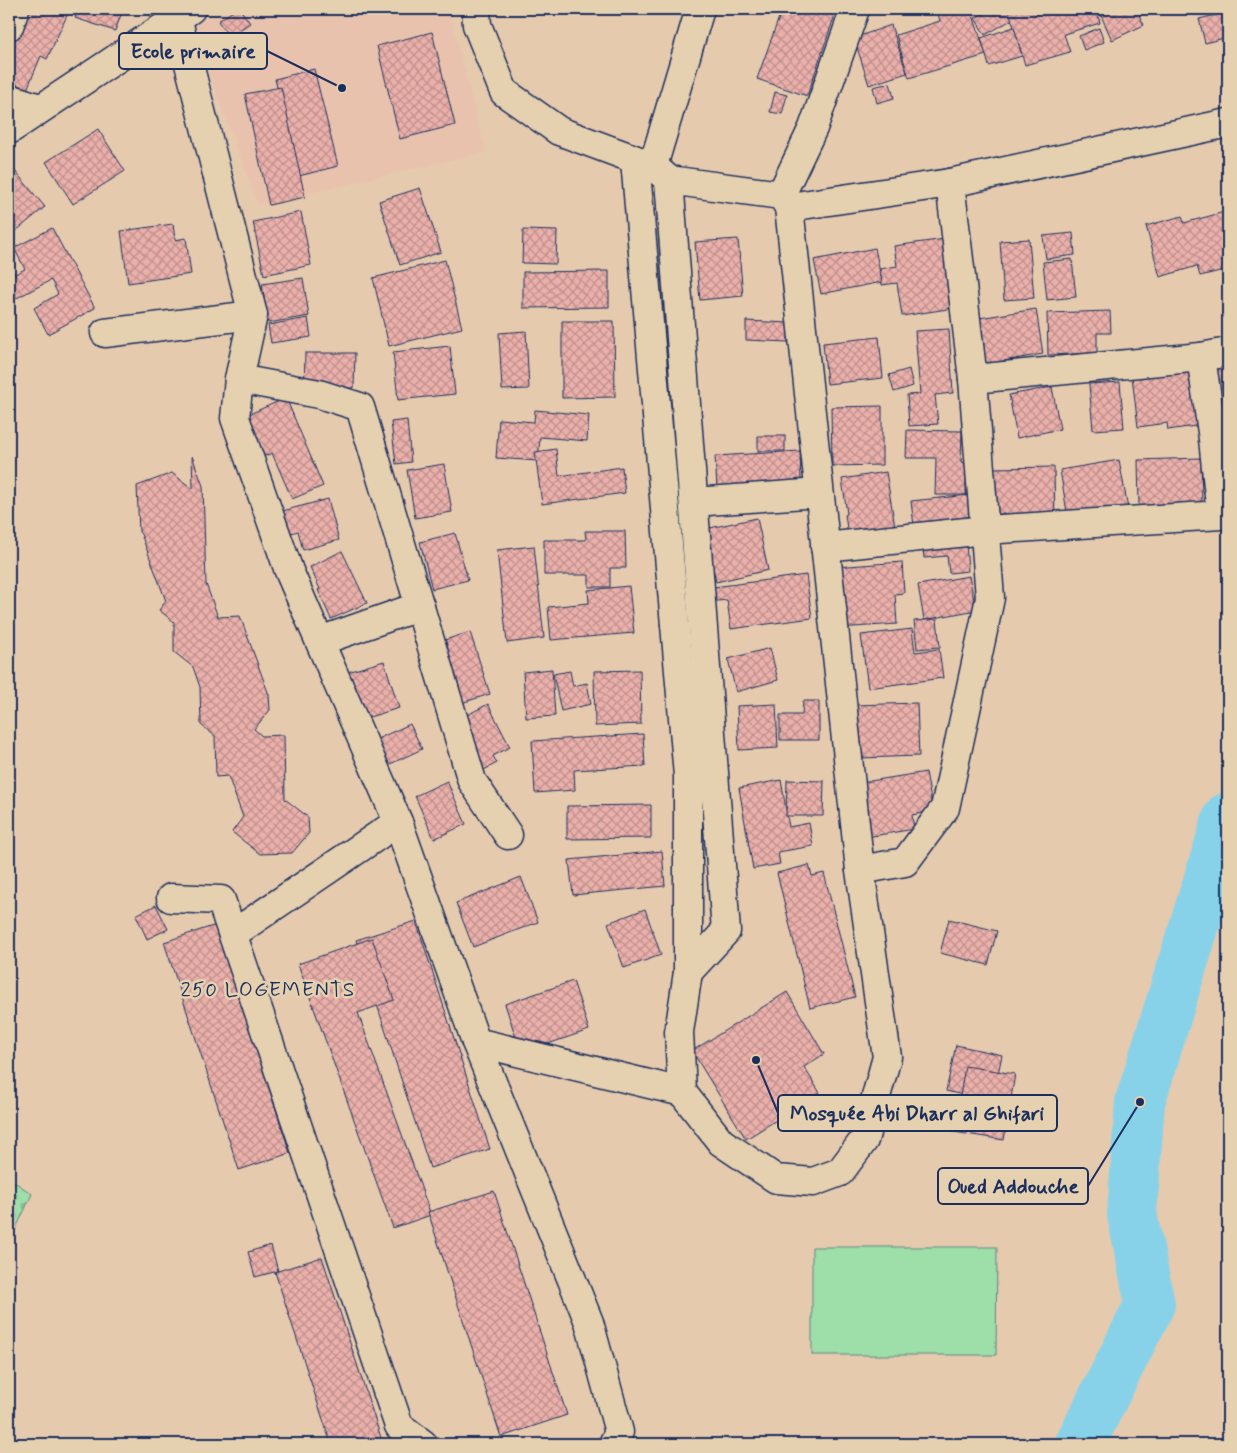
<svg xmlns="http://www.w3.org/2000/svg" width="1237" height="1453" font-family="Mynerve,sans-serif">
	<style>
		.built { fill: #e8c2ad }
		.cemetery { fill: url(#cemetery-stones); stroke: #5c8683 }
		.park { fill: #9edea8; stroke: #5c8683 }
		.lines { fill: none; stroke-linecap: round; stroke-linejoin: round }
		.river { stroke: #88d2e9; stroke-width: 50 }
		.building { fill: url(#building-cross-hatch); stroke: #1b2f5e }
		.minor-casing { stroke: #1b2f5e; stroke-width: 31 }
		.tertiary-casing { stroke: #1b2f5e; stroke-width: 31 }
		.minor { stroke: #e5d0af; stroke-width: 28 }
		.tertiary { stroke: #e5d0af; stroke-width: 28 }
		.labels { text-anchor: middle; stroke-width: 5; stroke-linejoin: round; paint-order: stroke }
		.neighbourhood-label { font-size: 21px; letter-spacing: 1px; fill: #1b2f5e; stroke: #e5d0af }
		.leader { fill: none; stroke: #1b2f5e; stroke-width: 2 }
		.callout-dot { fill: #1b2f5e; stroke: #e5d0af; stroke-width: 2 }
		.callout { fill: #e5d0af; stroke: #1b2f5e; stroke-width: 2 }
		.callout-label { font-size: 21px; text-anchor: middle; font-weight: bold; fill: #1b2f5e }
	</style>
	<defs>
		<pattern id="cemetery-stones" width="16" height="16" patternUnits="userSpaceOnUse" patternTransform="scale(1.25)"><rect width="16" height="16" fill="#9edea8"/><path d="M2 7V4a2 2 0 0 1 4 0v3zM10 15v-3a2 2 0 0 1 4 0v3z" fill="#88bf93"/></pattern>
		<pattern id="building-cross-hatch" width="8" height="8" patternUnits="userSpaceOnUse" patternTransform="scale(1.25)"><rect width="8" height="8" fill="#ebb0aa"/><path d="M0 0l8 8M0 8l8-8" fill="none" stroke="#be908e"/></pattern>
	</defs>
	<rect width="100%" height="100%" fill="#e6caae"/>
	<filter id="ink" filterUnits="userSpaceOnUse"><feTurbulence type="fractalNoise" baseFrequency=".02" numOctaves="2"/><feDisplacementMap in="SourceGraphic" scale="10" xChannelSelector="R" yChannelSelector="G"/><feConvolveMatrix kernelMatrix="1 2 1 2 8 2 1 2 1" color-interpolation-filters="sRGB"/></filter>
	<g filter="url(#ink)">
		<polygon class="built" points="228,9 449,9 486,152 258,205 191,25"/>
		<polygon class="cemetery" points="9,1178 32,1194 9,1243"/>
		<polygon class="park" points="812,1247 997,1247 996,1355 812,1355"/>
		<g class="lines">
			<polyline class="river" points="1080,1444 1150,1304 1132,1214 1140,1102 1228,817"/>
		</g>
		<g class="building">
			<polygon points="22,9 70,9 47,59 41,56 23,99 9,94 9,58 13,47 9,45 9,36"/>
			<polygon points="78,9 123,9 115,31 75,18"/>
			<polygon points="236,9 240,9 250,23 229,37 218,21"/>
			<polygon points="273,9 285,9 275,13"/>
			<polygon points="782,9 837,9 807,96 757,79"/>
			<polygon points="941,9 971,9 986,55 909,78 896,35 940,21 937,10"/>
			<polygon points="992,9 1010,9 1015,18 985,35 975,18"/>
			<polygon points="1017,9 1096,9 1100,23 1064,34 1070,52 1025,65 1009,11"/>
			<polygon points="1098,9 1153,9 1139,15 1144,25 1112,40"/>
			<polygon points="1223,13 1228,37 1205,43 1199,19"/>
			<polygon points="891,25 907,73 869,85 854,38"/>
			<polygon points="1014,27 1022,56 989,66 981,38"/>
			<polygon points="1099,28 1104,42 1084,50 1079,36"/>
			<polygon points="432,32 455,125 400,139 377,46"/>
			<polygon points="314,69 338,166 299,176 275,79"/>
			<polygon points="890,83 894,98 877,103 873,87"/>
			<polygon points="281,87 305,197 269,205 245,94"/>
			<polygon points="775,92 787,95 782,114 770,112"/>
			<polygon points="98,129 125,171 73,204 46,162"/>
			<polygon points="15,171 45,207 16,231 9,222 9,176"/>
			<polygon points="420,188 441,252 400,265 379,201"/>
			<polygon points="1228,211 1228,269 1200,276 1197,266 1160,277 1146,226 1182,216 1184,223"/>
			<polygon points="301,212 311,265 264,275 253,222"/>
			<polygon points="173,224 175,240 186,238 191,274 128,283 121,231"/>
			<polygon points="52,228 95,308 48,334 34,308 58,294 51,280 11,301 9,297 9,263 15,274 25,269 14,248"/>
			<polygon points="523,230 557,231 556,264 522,263"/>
			<polygon points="1073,233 1075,255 1046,259 1043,236"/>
			<polygon points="738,239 743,296 700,300 695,242"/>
			<polygon points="945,239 954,308 902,316 897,283 882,285 880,269 897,266 894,246"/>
			<polygon points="1029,239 1034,298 1004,300 1000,241"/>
			<polygon points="875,248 882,282 821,294 814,260"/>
			<polygon points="1072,259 1076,297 1047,300 1043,262"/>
			<polygon points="445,260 462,328 389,346 373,278"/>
			<polygon points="609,271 609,307 523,308 523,272"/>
			<polygon points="303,278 309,316 268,323 262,284"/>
			<polygon points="1228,284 1228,306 1223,286"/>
			<polygon points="1036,309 1043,354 980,365 973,319"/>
			<polygon points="1110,311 1111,333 1097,333 1097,353 1048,355 1047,313"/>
			<polygon points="308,318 311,337 271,343 268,325"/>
			<polygon points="562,321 614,321 615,397 562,398"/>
			<polygon points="746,321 789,323 788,342 746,340"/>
			<polygon points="949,329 953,393 935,395 938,424 909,426 907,395 920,394 915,331"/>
			<polygon points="526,331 529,389 502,390 499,333"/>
			<polygon points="879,337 883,378 827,384 823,343"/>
			<polygon points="450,346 455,394 398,400 393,352"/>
			<polygon points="305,353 355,353 354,388 304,388"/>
			<polygon points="1228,364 1228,451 1219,453 1201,370"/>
			<polygon points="1194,368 1202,425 1168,430 1167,423 1138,427 1132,376"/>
			<polygon points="909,369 913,386 894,392 889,375"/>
			<polygon points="1120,382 1124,428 1093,430 1089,384"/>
			<polygon points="1052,387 1060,429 1017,438 1009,395"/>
			<polygon points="286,398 323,486 292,499 272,453 263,457 245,416"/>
			<polygon points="882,406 882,465 832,466 831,407"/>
			<polygon points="535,410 589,415 587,441 540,437 538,461 496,458 499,419 534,422"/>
			<polygon points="407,420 411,462 396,464 391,422"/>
			<polygon points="907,430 962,431 961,462 966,463 966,495 935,495 936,458 906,458"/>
			<rect x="758" y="436" width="27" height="15"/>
			<polygon points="556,449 559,476 622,467 625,493 542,504 535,452"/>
			<polygon points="800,451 801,483 717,488 715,456"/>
			<polygon points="192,456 203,486 206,584 218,617 240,616 269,695 270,710 254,729 262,736 284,735 285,799 308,817 309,833 292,853 260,854 232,832 243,817 228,776 216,777 215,736 201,725 200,687 193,667 174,652 174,622 159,610 166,601 141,534 139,532 137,486 172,473 193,489"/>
			<polygon points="1201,458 1202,506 1139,507 1138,460"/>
			<polygon points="1119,460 1128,508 1068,518 1060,470"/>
			<polygon points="444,464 452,512 415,518 407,470"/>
			<polygon points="1054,467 1055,523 1022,514 990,514 990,468"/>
			<polygon points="886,472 896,533 849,542 845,515 847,514 842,479"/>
			<polygon points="969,495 973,527 915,534 911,501"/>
			<polygon points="328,499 339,540 303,550 298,531 281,536 275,513"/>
			<polygon points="757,518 768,570 716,582 705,529"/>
			<polygon points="585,531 625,531 626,568 610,568 610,587 589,587 589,575 544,575 544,540 586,540"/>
			<polygon points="455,533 468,580 432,589 420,542"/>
			<polygon points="966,543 968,571 949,573 947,556 924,558 923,547"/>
			<polygon points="534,546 544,638 507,643 497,550"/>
			<polygon points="342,551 367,603 331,619 318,590 320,589 310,567"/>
			<polygon points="902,562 904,593 895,594 897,624 839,628 835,567"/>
			<polygon points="806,575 812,618 731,629 727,600 708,602 706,588"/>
			<polygon points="969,576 976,610 924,620 918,585"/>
			<polygon points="629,586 634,633 551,640 548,607 589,603 588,590"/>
			<polygon points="937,619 940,647 917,649 914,621"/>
			<polygon points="912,629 915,652 939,649 943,678 868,688 861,635"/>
			<polygon points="470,632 490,694 455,705 435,643"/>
			<polygon points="770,648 778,680 736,692 728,659"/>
			<polygon points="384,661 399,708 363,719 348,672"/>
			<polygon points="552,669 555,716 526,718 523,672"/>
			<polygon points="640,670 641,724 595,726 594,671"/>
			<polygon points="570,671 573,686 587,683 591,704 561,711 553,674"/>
			<polygon points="803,701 819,701 819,740 780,740 780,715 802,715"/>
			<polygon points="917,703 919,756 861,758 860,732 856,732 855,705"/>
			<polygon points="488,704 510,747 493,756 497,763 480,772 454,722"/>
			<polygon points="776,704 778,748 739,750 737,706"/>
			<polygon points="410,724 422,749 386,766 375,740"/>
			<polygon points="643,734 645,766 574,770 575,790 535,793 532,741"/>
			<polygon points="926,772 933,811 912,815 914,829 867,837 858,783"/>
			<polygon points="781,780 789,827 809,823 813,846 778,852 780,864 753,869 739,788"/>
			<polygon points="787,780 824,781 823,816 786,816"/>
			<polygon points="447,781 466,824 434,839 415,796"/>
			<polygon points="651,805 651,838 567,839 567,806"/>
			<polygon points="662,851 665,886 573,895 569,860"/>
			<polygon points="809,865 812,876 824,873 855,997 810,1008 777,873"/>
			<polygon points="521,877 538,922 473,947 456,903"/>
			<polygon points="156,905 168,929 147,939 136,915"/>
			<polygon points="645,909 661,955 624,968 608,923"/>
			<polygon points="949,919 997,931 988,965 940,953"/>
			<polygon points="416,921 490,1149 430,1168 356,940"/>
			<polygon points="216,925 290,1153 239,1170 164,942"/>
			<polygon points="372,938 394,1000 358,1013 431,1215 393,1228 298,964"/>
			<polygon points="573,981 589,1030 521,1053 505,1004"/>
			<polygon points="787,992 824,1054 804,1067 820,1093 746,1139 692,1051"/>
			<polygon points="956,1045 1002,1055 992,1102 946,1091"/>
			<polygon points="965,1066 1015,1074 1004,1140 954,1132"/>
			<polygon points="494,1191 567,1415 501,1437 428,1212"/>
			<polygon points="271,1245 278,1271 255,1277 248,1252"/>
			<polygon points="322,1257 383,1444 331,1444 275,1272"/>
		</g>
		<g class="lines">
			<g class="minor-casing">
				<g id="minor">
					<polyline points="177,17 253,315 239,379 235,418 289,571 398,822 476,1042 682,1092 721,1142 776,1179 813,1182 840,1172 864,1140 887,1057 860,870"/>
					<polyline points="9,26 15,9"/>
					<polyline points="9,98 40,108"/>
					<polyline points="9,130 191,9"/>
					<polyline points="635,160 688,776 688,972 679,1032 682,1092"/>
					<polyline points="653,166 700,9"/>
					<polyline points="669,180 726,931 688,972"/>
					<polyline points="781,195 813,128 855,9"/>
					<polyline points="789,207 860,870 905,862 945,808 990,598 973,379 950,183"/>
					<polyline points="105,333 253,315"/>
					<polyline points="239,379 319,394 360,407 472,781 508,835"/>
					<polyline points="973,379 1201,357 1228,352"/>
					<polyline points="694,502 819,493"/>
					<polyline points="825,547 985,530 1221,515 1213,439 1201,357"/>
					<polyline points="320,641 420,606"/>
					<polyline points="171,898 221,900 399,1426 423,1444"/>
					<polyline points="233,934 398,822"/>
					<polyline points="476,1042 589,1322 619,1432 613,1444"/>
				</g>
			</g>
			<g class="tertiary-casing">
				<polyline id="tertiary" points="476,9 477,25 504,92 559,131 653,166 669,180 781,195 789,207 950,183 1228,123"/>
			</g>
			<use href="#minor" class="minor"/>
			<use href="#tertiary" class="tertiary"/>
		</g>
	</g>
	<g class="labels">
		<g class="neighbourhood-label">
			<text x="268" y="996">250 LOGEMENTS</text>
		</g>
	</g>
	<path class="leader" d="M342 88L267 51M756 1060L778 1113M1140 1102L1088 1186"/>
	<g class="callout-dot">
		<circle cx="342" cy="88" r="5"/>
		<circle cx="756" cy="1060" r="5"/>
		<circle cx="1140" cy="1102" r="5"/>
	</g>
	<g class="callout">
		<rect x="119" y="33" width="148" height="36" rx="5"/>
		<rect x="778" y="1095" width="279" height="36" rx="5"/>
		<rect x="938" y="1168" width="150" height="36" rx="5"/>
	</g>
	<g class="callout-label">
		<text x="193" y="58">Ecole primaire</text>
		<text x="917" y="1120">Mosquée Abi Dharr al Ghifari</text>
		<text x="1013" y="1193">Oued Addouche</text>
	</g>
	<rect width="1237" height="1453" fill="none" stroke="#e5d0af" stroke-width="30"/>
	<rect x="15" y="15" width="1207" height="1423" fill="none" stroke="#1b2f5e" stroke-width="2" filter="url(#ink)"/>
</svg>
